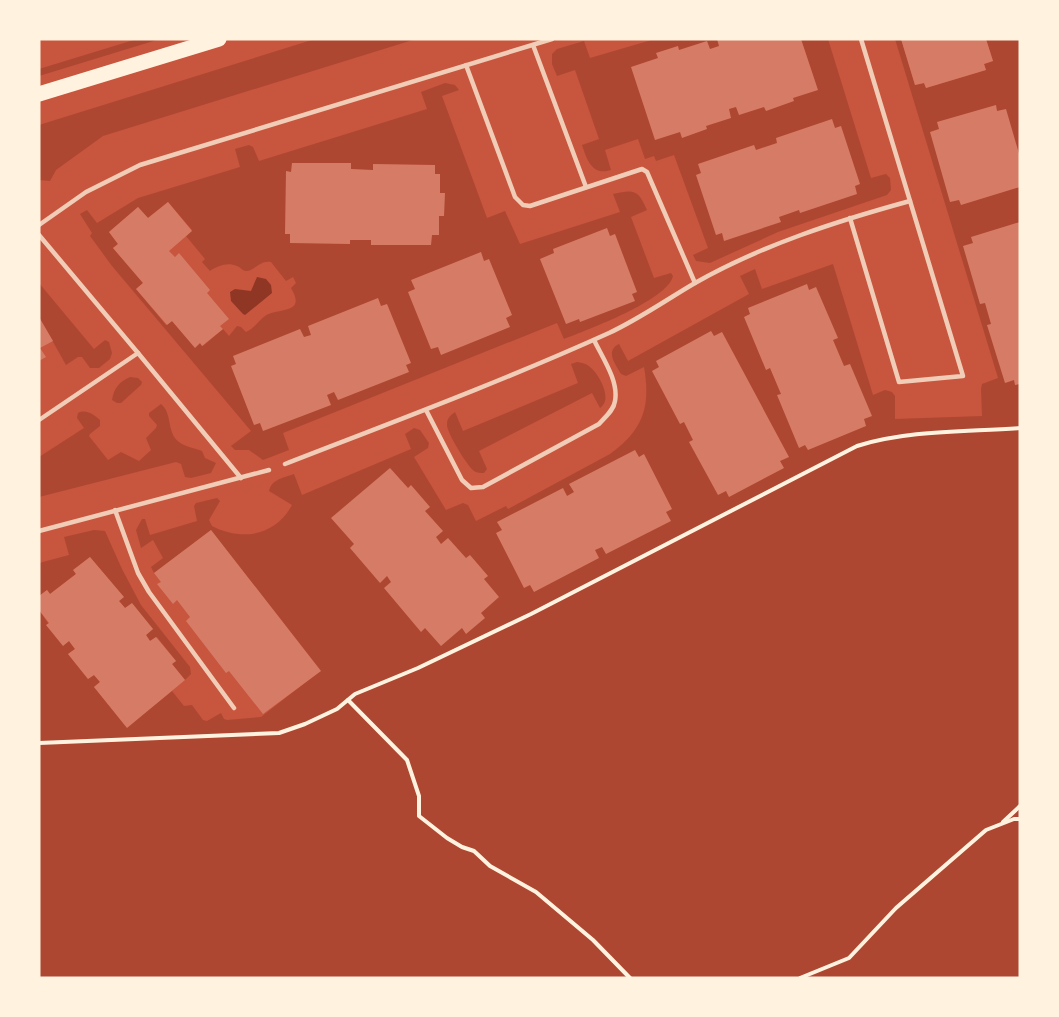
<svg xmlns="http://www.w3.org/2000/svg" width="1059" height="1017" font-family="'Times New Roman',serif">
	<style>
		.green { fill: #ae4732; fill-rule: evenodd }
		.water { fill: #8f3625 }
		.building { fill: #d67c66 }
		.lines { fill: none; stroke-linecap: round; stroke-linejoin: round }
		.path { stroke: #fff3e0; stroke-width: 4 }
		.service { stroke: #f1ccb7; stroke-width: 4.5 }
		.primary { stroke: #fff3e0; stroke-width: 15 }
	</style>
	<rect width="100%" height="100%" fill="#c8553d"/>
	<g class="green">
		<polygon points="137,39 160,39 39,76 39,69"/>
		<polygon points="315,39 416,39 103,136 56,170 50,181 39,180 39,125"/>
		<path d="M 655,39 L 828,39 L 871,178 L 886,174 L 890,178 L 891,190 L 887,195 L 778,232 L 710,263 L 696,261 L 693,255 L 708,248 L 674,155 L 656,161 L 654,156 L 645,159 L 638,139 L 605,150 L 611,170 C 592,176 587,160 582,145 L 599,139 L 575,70 L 557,76 L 552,64 L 552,54 L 557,49 L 584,41 L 590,58 Z"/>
		<path d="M 895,39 L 901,39 L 915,85 L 924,83 L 926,88 L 986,70 L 984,64 L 993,61 L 986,39 L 1020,39 L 1020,978 L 39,978 L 39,610 L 63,645 L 69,641 L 75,649 L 68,654 L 88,679 L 94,675 L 100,682 L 94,687 L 127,727 L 172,691 L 184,706 L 192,705 L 203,720 L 207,721 L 221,713 L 224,719 L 227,720 L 261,717 L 320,671 L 211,530 L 154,573 L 151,567 L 163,558 L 153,540 L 141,548 L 136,530 L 142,519 L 145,519 L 150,535 L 197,521 L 194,506 L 196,503 L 217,498 L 220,501 L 209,520 L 212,526 C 243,542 276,535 292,505 L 269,491 C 272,479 283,478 294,474 L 302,495 L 411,449 L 405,434 L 414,428 L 420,430 L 429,443 L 428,448 L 414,457 L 446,510 L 463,503 L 468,505 L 476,521 L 506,506 L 508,509 L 610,454 C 643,430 651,407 644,367 L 626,376 L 621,374 C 615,364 605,351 619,344 L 628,361 L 749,294 L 740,276 L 755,269 L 762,289 L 833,264 L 873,395 L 885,390 L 892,392 L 895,396 L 895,419 L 982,416 L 981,389 L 982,384 L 998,378 Z"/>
		<path d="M 445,83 L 455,85 L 459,90 L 442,96 L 487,218 L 505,211 L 520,244 L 620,212 L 613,194 C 635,189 638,190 647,210 L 631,217 L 654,278 L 671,273 L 673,276 C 668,300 587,330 564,339 L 557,323 L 283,433 L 289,450 L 263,460 L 249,450 L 235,450 L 231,446 L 251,431 L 112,266 L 90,236 L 92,233 L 80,214 L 87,210 L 97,223 L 138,198 L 240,167 L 235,149 L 249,145 L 253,147 L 259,161 L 427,109 L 421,92 ZM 168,202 L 192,230 L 186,236 L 205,259 L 202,262 L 210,271 C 218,266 227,262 237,266 C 240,267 242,270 245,271 C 254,272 259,260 271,262 L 286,281 L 293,277 L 296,283 L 291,288 C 307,315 278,307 265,316 C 258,321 254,329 246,332 L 241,327 L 237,326 L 229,336 L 223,329 L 203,346 L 200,343 L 195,347 L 172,321 L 166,325 L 136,289 L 143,283 L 113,248 L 118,244 L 109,232 L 138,207 L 148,218 Z"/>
		<polygon points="39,283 94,349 105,340 109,342 112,353 110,359 99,368 90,368 82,357 78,357 66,365 39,317"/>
		<path d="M 577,362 C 582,363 586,363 590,367 C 600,375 613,400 600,408 L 592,393 L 479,451 L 487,469 L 484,473 C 481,473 477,473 474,471 C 468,467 446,432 447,424 C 447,418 451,415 455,412 L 463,431 L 578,383 L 571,364 Z"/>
		<path d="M 130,377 L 138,378 L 142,382 L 141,385 L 121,403 L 117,403 L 112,400 C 114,388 119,382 130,377 Z"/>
		<path d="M 161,404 C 173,414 166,432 179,442 C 185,447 195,448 202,451 L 205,458 L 216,463 L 211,473 L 191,478 L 185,477 L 181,464 L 176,462 L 39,497 L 39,457 L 84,428 L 77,418 L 78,413 C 86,409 93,414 100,420 L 100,426 L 90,434 L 89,436 L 108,460 L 121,452 L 139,461 L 151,450 L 146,438 L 156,428 L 157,425 L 149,416 L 149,413 Z"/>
		<polygon points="94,530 105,531 122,569 141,605 190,667 191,674 185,680 172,664 176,661 157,637 150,641 146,635 153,629 132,604 125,608 119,601 123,597 90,557 74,570 76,574 50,594 47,590 39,596 39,563 69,555 64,537"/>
	</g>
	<polygon class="water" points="257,277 266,279 271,285 272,293 245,315 243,314 231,301 230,292 235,289 251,291"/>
	<g class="building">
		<polygon points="717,39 801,39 818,90 793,98 794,101 766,111 764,107 739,115 736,107 729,109 731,118 706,126 707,129 682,138 680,132 655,140 631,67 658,58 656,53 678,46 679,50 707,41 710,49 719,46"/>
		<polygon points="901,39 986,39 993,61 984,64 986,70 926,88 924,83 915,85"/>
		<polygon points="996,105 997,111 1006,109 1020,157 1020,187 961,205 959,200 950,202 930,132 939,129 937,122"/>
		<polygon points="832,119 835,128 841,126 860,184 855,186 857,194 800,213 799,210 779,217 781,222 724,241 722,233 716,235 696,175 701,173 698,164 754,145 756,150 777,143 776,138"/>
		<polygon points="292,163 351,163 351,169 373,170 373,164 435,165 435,174 440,174 440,193 445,193 444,216 439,216 439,235 432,235 431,245 371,245 371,240 350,240 350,244 290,243 290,234 285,234 286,171 291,172"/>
		<polygon points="168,202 192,231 169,251 175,257 179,253 210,290 207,293 229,319 220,326 223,329 202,346 200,343 195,348 172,321 167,325 136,289 143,283 113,248 118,244 109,232 138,207 148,218"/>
		<polygon points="1020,222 1020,384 1015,385 1014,380 1005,383 987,325 991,324 985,303 980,304 963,246 973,243 971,237"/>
		<polygon points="607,228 610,236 615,234 637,292 632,294 635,301 580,322 579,319 566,324 540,259 554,253 553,249"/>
		<polygon points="481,252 484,261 489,259 512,315 506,318 510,327 441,355 438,347 431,349 408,292 415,289 411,280"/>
		<polygon points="807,284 809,290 816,287 838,338 833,340 844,366 850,364 872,416 864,419 866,426 808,450 805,445 799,448 777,395 781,394 770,368 766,370 744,317 750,314 748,308"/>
		<polygon points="378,298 381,306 387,304 411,363 406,365 409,372 338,400 334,392 327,395 331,405 263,431 260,423 254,425 231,366 236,364 233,356 300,329 304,337 311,335 308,326"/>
		<polygon points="39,317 53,341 40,348 46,357 39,361"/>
		<polygon points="711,331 714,336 722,332 789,457 780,461 784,468 729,497 726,491 718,495 689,442 693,440 684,422 680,424 652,371 659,367 656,361"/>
		<polygon points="635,450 639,457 644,454 672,509 666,512 671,521 606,554 602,547 595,550 599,558 534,592 530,585 524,588 496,533 502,530 497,522 563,488 567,496 574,492 569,484"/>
		<polygon points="390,468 408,488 411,485 430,507 425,511 443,531 436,537 441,544 448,538 466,558 470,555 488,576 484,579 499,597 481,613 485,618 466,634 462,628 441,646 425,628 421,632 384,588 391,582 387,576 380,583 350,548 354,544 331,518"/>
		<polygon points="211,530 321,671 263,714 229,671 226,673 186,621 190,617 177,600 173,604 157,584 161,582 154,573"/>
		<polygon points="90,557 124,597 119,601 125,608 132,603 153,629 146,635 150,641 156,637 176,661 172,664 185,680 127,728 94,687 100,682 94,675 88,679 68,654 75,649 69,641 63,646 46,625 49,623 39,610 39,596 47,590 50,594 76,574 73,570"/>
	</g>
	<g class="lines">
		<g class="path">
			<polyline points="348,700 407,760 419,796 419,816 447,838 462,847 474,851 490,866 536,892 593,940 630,978"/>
			<path d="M 39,743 L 279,733 L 305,724 L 337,709 L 355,694 L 418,668 L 531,614 L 857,446 C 908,430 966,432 1020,428"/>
			<polyline points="1003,822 1020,806"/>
			<polyline points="800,978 849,958 896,908 986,830 1014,819 1020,819"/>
		</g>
		<g class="service">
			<polyline points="533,45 586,187"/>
			<polyline points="466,65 515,197 523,205 530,206 642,169 647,172 695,283"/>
			<polyline points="850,218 899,382 963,376 861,39"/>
			<polyline points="39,225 86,192 140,165 552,39"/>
			<polyline points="39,235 138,353 39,420"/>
			<polyline points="138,353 241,478"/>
			<path d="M 426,410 L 462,480 L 471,488 L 483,487 L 599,424 C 605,417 614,410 615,401 C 619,381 602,357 594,340"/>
			<path d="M 285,464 C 393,422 503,381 609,333 C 639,319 666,300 695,283 C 762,245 837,221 910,201"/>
			<polyline points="115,510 138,573 149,592 234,708"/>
			<polyline points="39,531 269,470"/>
		</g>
		<polyline class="primary" points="39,94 219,39"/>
	</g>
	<rect width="1059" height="1017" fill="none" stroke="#fff3e0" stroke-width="81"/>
</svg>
